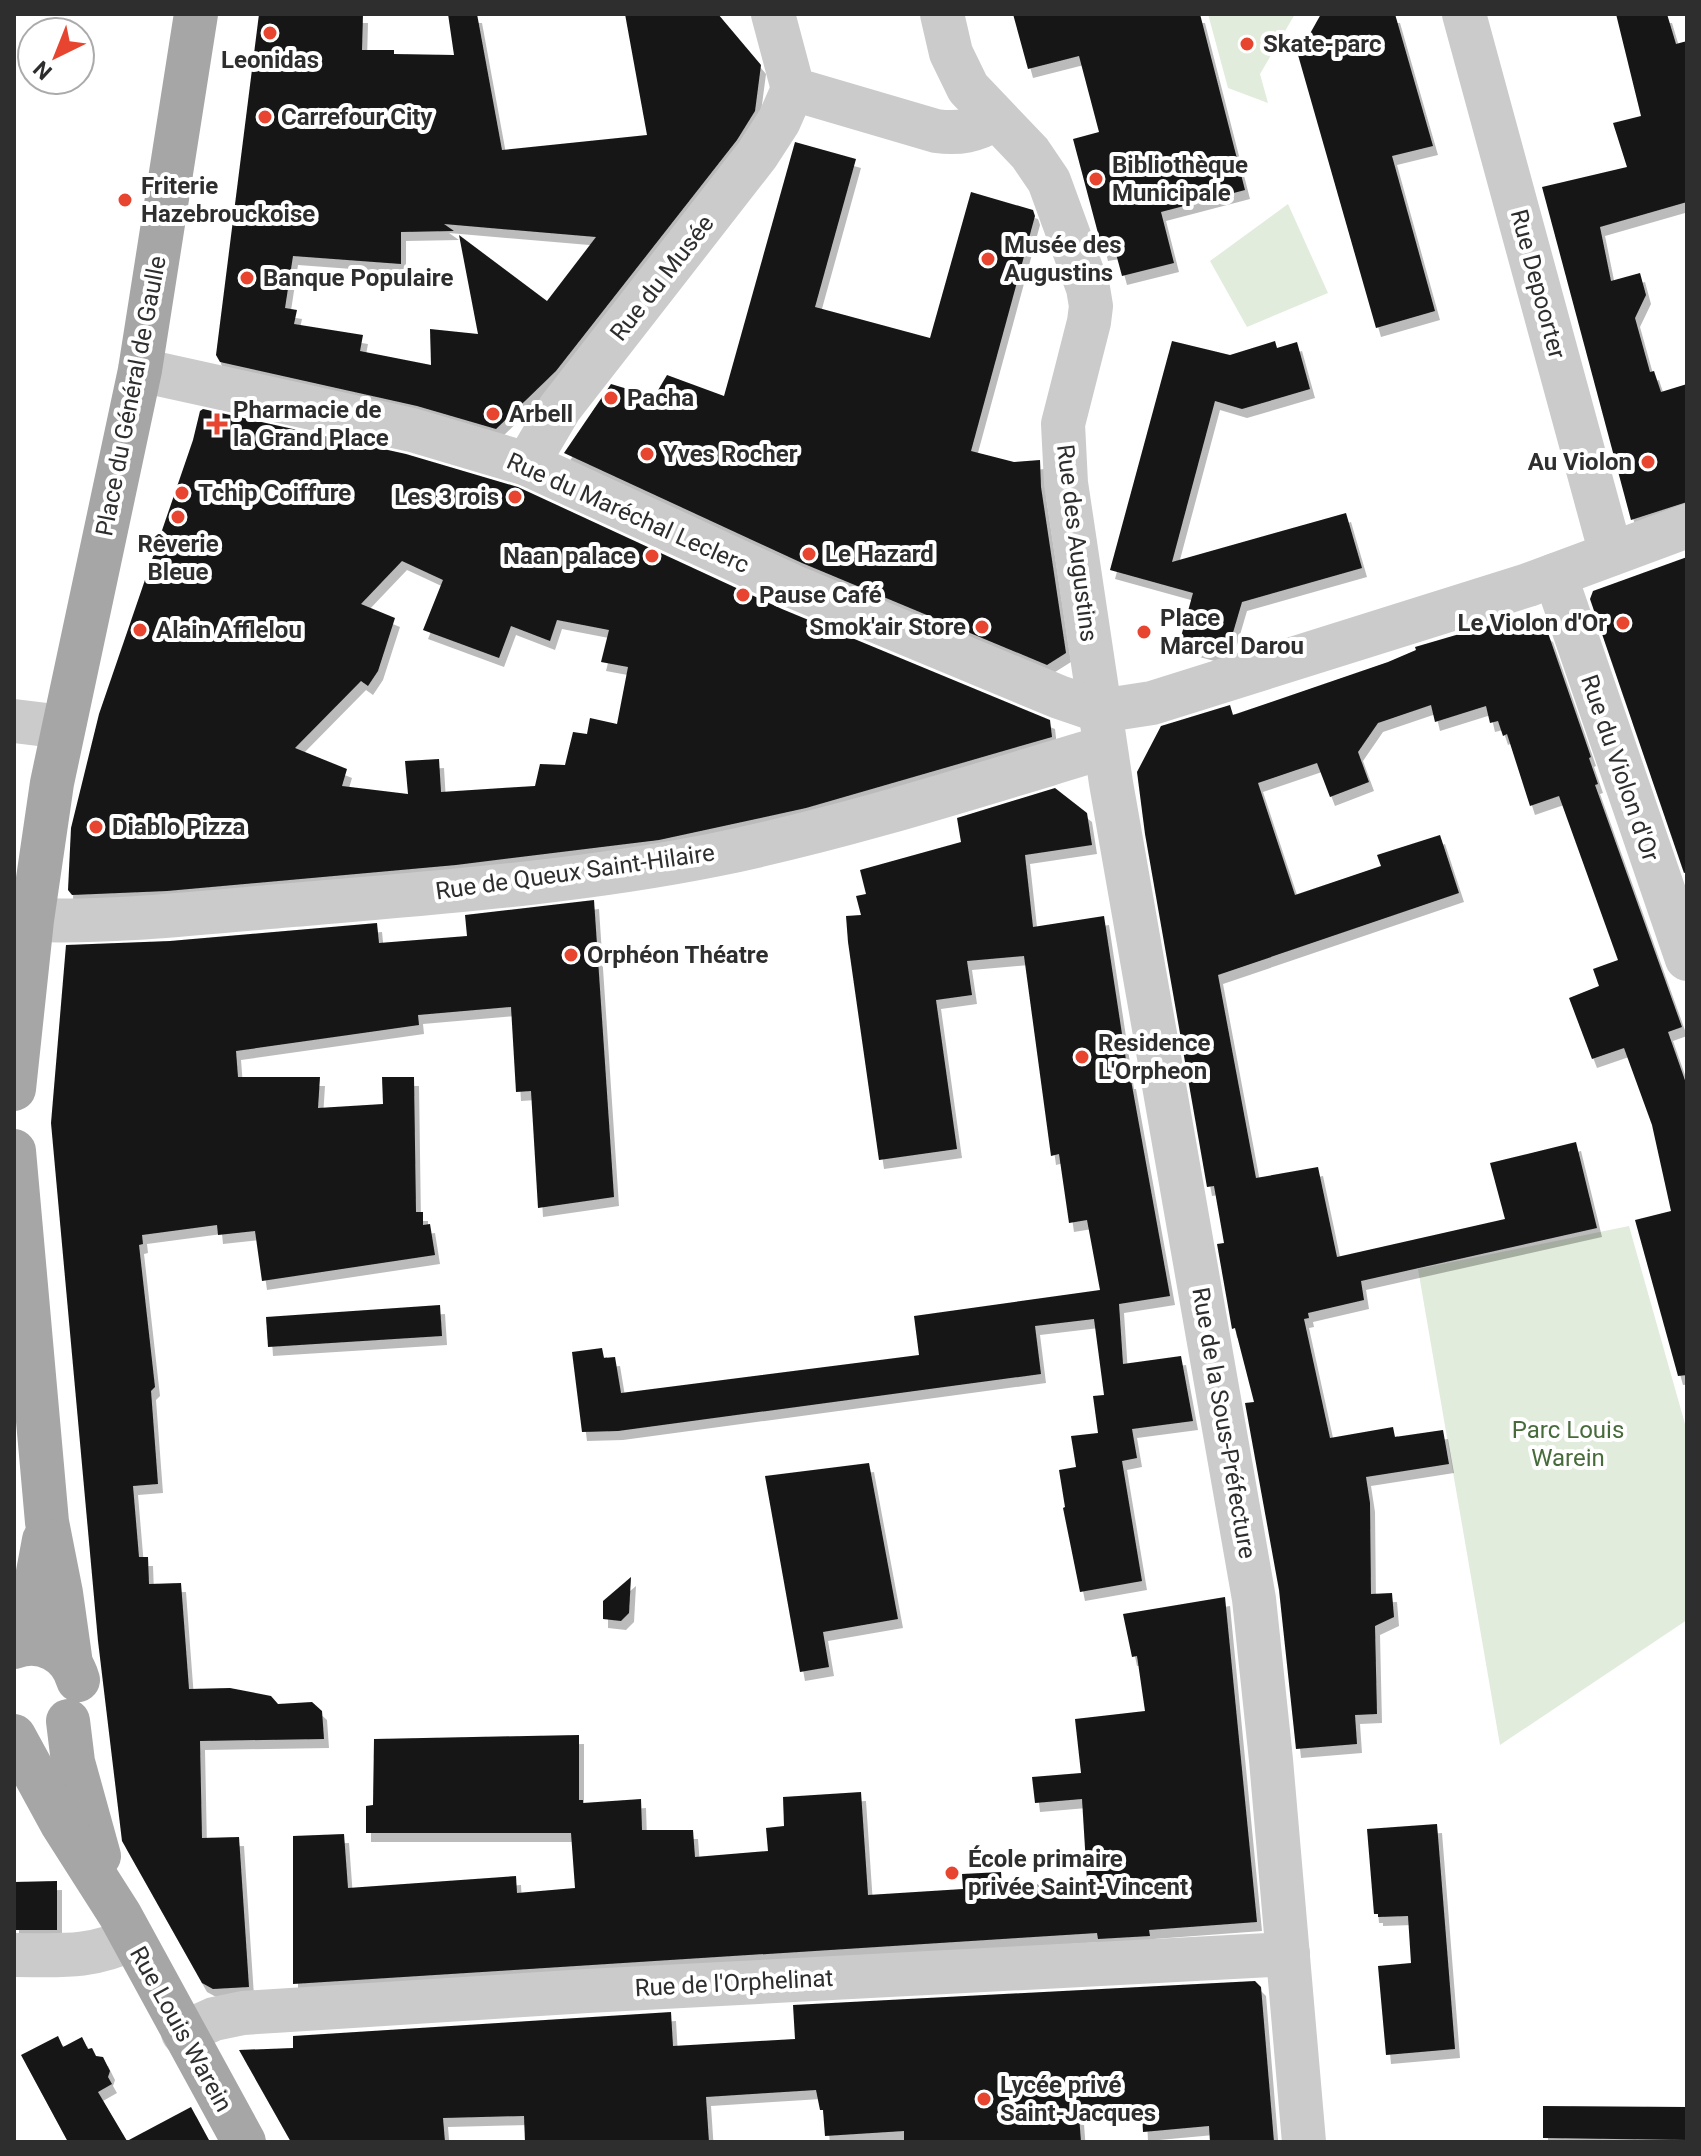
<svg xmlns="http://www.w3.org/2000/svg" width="1701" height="2156" font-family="Roboto,sans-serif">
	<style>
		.green { fill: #e1ecdc }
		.building { fill: #151515; fill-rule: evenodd; filter: url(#shadow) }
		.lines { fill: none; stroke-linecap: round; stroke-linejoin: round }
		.minor { stroke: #cbcbcb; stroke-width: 44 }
		.major { stroke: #a6a6a6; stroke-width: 44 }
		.poi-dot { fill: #e7452f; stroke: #fff; stroke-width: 3 }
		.labels { text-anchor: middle; stroke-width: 8; stroke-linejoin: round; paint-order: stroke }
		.poi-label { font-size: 24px; font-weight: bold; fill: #2e2e2e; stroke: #fff; text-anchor: start }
		.street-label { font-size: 24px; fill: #2e2e2e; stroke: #fff }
		.park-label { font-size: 24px; fill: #486b3b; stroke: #fff }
	</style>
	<defs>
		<filter id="shadow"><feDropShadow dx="5" dy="9" stdDeviation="0" flood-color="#0004"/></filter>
	</defs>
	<rect width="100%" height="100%" fill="#fff"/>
	<g class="green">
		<polygon points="1208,14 1295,14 1260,74 1268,103 1228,88"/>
		<polygon points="1288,204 1328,293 1247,327 1210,261"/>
		<polygon points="1629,1226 1687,1431 1687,1620 1500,1745 1418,1269"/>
	</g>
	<g class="building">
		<path d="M 259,14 L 363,14 L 362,50 L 394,50 L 394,54 L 454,55 L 448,14 L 477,14 L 502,150 L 647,135 L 625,14 L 718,14 L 761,65 L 755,111 L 737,140 L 556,371 L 496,429 L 417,406 L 220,362 L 216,355 ZM 444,224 L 596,237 L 547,301 L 459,235 L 478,334 L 430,329 L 431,365 L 360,351 L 363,335 L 294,324 L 297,310 L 285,308 L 293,256 L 401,264 L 401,232 L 454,231 Z"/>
		<polygon points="1013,14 1200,14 1245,190 1161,212 1174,263 1122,276 1115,250 1103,252 1073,139 1099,132 1079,56 1028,69"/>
		<polygon points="1321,14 1395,14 1433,146 1392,156 1435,311 1376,328 1298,55"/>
		<polygon points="1616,14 1667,14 1676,44 1687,41 1687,202 1600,227 1611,281 1640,273 1646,295 1635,318 1650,372 1654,371 1661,392 1687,384 1687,502 1631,520 1542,187 1627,167 1613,123 1641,116"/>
		<polygon points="795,142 856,159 815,307 930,338 971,192 1033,210 1035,216 971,451 1014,462 1040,460 1041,487 1066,653 1047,665 802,563 564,453 611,384 654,397 667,375 724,396"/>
		<polygon points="1172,341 1230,355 1275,341 1277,348 1297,342 1310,389 1242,409 1215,401 1172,562 1346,513 1362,568 1242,602 1227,653 1221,655 1179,644 1193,593 1110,570"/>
		<path d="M 203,409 L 406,454 L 518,487 L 782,609 L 1050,720 L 1052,737 L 806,808 L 659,840 L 456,865 L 167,891 L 72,895 L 68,890 L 71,828 L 99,714 L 193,440 L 200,411 ZM 402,561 L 443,580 L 423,630 L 499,658 L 511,626 L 550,641 L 557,620 L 609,630 L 601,662 L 628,667 L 617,724 L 590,718 L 587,734 L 573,732 L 565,765 L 540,764 L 535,786 L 441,792 L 439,759 L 405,761 L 408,794 L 342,786 L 347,769 L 295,748 L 361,681 L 368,686 L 378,671 L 395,618 L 361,604 Z"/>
		<polygon points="1687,557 1687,872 1684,873 1590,599 1593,591"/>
		<polygon points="1521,616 1548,633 1591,757 1589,758 1598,784 1595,785 1682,1027 1668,1032 1687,1086 1687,1375 1678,1376 1635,1220 1671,1211 1652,1125 1624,1048 1592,1059 1569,998 1599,986 1593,969 1618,960 1559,796 1530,806 1507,734 1503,736 1498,721 1490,723 1486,706 1435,722 1431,705 1378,723 1358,752 1369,782 1330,797 1317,763 1258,783 1295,895 1381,866 1377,855 1440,835 1459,893 1218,975 1256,1178 1318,1167 1337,1257 1505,1219 1490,1163 1576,1142 1597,1228 1361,1281 1364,1300 1308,1313 1309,1318 1304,1319 1330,1438 1393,1427 1395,1437 1443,1430 1449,1464 1366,1477 1370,1503 1371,1594 1392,1593 1394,1617 1375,1626 1377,1714 1355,1715 1357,1744 1296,1749 1279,1590 1245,1403 1254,1402 1235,1328 1232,1329 1217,1244 1224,1243 1214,1186 1207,1187 1145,834 1137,772 1161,726 1230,705 1233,715 1388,662 1416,650 1415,647"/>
		<polygon points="1055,788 1087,813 1092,845 1025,855 1033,927 1104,916 1129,1080 1131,1080 1170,1296 1119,1304 1123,1364 1181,1356 1193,1421 1132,1429 1137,1458 1122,1461 1142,1581 1080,1592 1063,1508 1065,1507 1059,1470 1076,1467 1071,1436 1098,1433 1093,1396 1104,1395 1094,1319 1035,1326 1041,1374 618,1431 582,1432 572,1352 602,1348 604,1358 615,1357 621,1393 919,1355 914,1316 1100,1290 1087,1220 1069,1223 1059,1154 1051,1156 1024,956 967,961 972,995 936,1000 957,1149 879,1160 848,942 846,916 861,915 856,896 866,894 860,870 961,842 957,818"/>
		<polygon points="594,900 614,1197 538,1208 531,1091 516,1092 511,1007 418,1015 419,1025 236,1051 238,1077 320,1077 318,1108 383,1104 382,1077 414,1077 416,1212 423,1212 423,1225 430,1224 435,1255 262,1281 255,1231 218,1235 217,1225 142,1235 143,1244 139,1245 155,1387 151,1391 158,1484 133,1486 139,1557 148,1557 149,1584 181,1583 189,1689 230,1688 271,1696 278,1704 312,1702 322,1711 324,1739 200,1741 202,1838 239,1837 249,1987 213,1989 202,1983 122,1841 98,1641 51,1123 66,945 170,941 377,923 379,943 467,936 465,915"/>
		<polygon points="440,1305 442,1336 268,1347 266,1317"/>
		<polygon points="869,1463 898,1619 823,1632 829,1667 800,1672 765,1476"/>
		<polygon points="631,1577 629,1613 621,1621 603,1619 603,1601"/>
		<polygon points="1225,1597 1257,1922 1149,1930 1150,1936 1098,1939 1097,1933 293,1984 293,1836 344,1834 348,1888 516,1876 517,1893 575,1888 571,1833 366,1833 366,1806 373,1805 374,1739 579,1735 579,1800 583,1800 583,1803 641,1799 642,1830 693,1830 695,1857 768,1851 766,1828 784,1826 783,1797 861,1792 868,1895 963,1889 962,1874 1001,1872 1002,1887 1087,1881 1082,1799 1035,1803 1032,1777 1081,1773 1075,1719 1145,1711 1137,1656 1132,1657 1123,1614"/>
		<polygon points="1437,1824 1455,2049 1386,2055 1378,1966 1411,1963 1408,1916 1378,1917 1378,1914 1374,1914 1367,1829"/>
		<polygon points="57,1881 57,1930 14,1930 14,1882"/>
		<polygon points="1255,1981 1261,1987 1274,2142 1210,2142 1209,2126 1143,2132 1142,2112 1079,2115 1081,2142 904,2142 904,2131 825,2136 823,2110 820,2110 816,2090 706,2097 709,2142 525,2142 524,2116 443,2118 445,2142 291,2142 239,2050 293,2048 293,2036 671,2012 673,2046 795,2039 793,2005"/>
		<polygon points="58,2036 63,2047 82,2037 88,2049 92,2048 96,2056 103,2057 110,2071 108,2077 112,2084 98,2092 127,2141 191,2107 210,2142 68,2142 21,2055"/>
		<polygon points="1543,2106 1687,2107 1687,2140 1543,2138"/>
	</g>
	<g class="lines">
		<g class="minor">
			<path d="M 773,14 L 793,89 L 936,131 C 959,134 976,131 995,119"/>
			<polyline points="942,14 951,53 968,88 1030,153 1049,181 1088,288 1091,306 1089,322 1063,424 1066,483 1111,783 1254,1599 1271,1760 1304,2142"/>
			<polyline points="1464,14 1611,554"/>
			<polyline points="140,370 412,430 527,464 792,586 1059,697 1100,711 1152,703 1528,585 1687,526"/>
			<polyline points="527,464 560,408 757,155 779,121 793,89"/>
			<polyline points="1555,575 1687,959"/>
			<polyline points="14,721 63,727"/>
			<path d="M 32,920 C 123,923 214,911 305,904 C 441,892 579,882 714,855 C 846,828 976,786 1105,747"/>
			<path d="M 14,1955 C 58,1955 90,1959 131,1939"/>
			<polyline points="183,2033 214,2019 243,2013 587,1991 1288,1954"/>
		</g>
		<g class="major">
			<polyline points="14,1089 32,920 52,783 140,370 196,14"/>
			<polyline points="14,1151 47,1522 61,1593 71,1664"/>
			<polyline points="14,1644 36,1583 44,1540"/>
			<path d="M 14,1647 C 42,1637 70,1652 78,1680"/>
			<polyline points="68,1721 73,1762 99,1856"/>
			<polyline points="14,1736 62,1824 120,1915 244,2142"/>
		</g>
	</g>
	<g class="poi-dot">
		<circle cx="270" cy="33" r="8"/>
		<circle cx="1247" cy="44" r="8"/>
		<circle cx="265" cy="117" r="8"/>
		<circle cx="1096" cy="179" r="8"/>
		<circle cx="125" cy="200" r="8"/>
		<circle cx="988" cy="259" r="8"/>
		<circle cx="247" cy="278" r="8"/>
		<circle cx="611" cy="398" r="8"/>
		<circle cx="493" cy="414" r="8"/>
		<path d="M213 412h8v8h8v8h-8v8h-8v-8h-8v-8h8z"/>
		<circle cx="647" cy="454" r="8"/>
		<circle cx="1648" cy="462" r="8"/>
		<circle cx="182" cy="493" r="8"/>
		<circle cx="515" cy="497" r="8"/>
		<circle cx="178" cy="517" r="8"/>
		<circle cx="809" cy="554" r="8"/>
		<circle cx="652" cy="556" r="8"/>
		<circle cx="743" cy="595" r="8"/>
		<circle cx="1623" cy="623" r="8"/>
		<circle cx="982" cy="627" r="8"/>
		<circle cx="140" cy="630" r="8"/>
		<circle cx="1144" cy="632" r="8"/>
		<circle cx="96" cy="827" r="8"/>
		<circle cx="571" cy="955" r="8"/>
		<circle cx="1082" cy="1057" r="8"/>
		<circle cx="952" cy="1873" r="8"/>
		<circle cx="984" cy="2099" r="8"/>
	</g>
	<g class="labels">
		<g class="poi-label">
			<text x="1263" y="52">Skate-parc</text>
			<text x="270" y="68" text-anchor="middle">Leonidas</text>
			<text x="281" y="125">Carrefour City</text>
			<text x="1112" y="173">Bibliothèque<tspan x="1112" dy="28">Municipale</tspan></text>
			<text x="141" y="194">Friterie<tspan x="141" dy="28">Hazebrouckoise</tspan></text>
			<text x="1004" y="253">Musée des<tspan x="1004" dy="28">Augustins</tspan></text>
			<text x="263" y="286">Banque Populaire</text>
			<text x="627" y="406">Pacha</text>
			<text x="233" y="418">Pharmacie de<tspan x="233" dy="28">la Grand Place</tspan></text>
			<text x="509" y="422">Arbell</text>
			<text x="663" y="462">Yves Rocher</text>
			<text x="1632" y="470" text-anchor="end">Au Violon</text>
			<text x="198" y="501">Tchip Coiffure</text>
			<text x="499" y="505" text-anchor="end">Les 3 rois</text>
			<text x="178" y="552" text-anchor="middle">Rêverie<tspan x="178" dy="28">Bleue</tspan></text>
			<text x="825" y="562">Le Hazard</text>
			<text x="636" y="564" text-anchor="end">Naan palace</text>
			<text x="759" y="603">Pause Café</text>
			<text x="1160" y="626">Place<tspan x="1160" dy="28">Marcel Darou</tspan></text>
			<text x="1607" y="631" text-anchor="end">Le Violon d'Or</text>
			<text x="966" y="635" text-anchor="end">Smok'air Store</text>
			<text x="156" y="638">Alain Afflelou</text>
			<text x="112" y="835">Diablo Pizza</text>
			<text x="587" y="963">Orphéon Théatre</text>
			<text x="1098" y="1051">Residence<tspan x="1098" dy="28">L'Orpheon</tspan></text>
			<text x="968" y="1867">École primaire<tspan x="968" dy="28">privée Saint-Vincent</tspan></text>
			<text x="1000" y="2093">Lycée privé<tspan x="1000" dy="28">Saint-Jacques</tspan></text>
		</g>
		<g class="street-label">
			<text transform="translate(662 278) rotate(-52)" y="8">Rue du Musée</text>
			<text transform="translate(1538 284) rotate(75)" y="8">Rue Depoorter</text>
			<text transform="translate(131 396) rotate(-79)" y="8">Place du Général de Gaulle</text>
			<text transform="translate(628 513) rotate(24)" y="8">Rue du Maréchal Leclerc</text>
			<text transform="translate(1077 543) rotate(83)" y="8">Rue des Augustins</text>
			<text transform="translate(1620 768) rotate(71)" y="8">Rue du Violon d'Or</text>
			<text transform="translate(575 872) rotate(-8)" y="8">Rue de Queux Saint-Hilaire</text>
			<text transform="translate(1224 1423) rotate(80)" y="8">Rue de la Sous-Préfecture</text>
			<text transform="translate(734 1983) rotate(-3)" y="8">Rue de l'Orphelinat</text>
			<text transform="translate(181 2029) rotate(61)" y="8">Rue Louis Warein</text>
		</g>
		<g class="park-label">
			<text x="1568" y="1438">Parc Louis<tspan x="1568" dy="28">Warein</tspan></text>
		</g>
	</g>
	<rect width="1701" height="2156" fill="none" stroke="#2e2e2e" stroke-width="32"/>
	<g transform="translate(56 56) rotate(223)"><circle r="38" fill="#ffffff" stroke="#ababab" stroke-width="2"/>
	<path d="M0-6L14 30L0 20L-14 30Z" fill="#e7452f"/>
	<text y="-12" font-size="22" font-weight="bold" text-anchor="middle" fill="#2e2e2e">N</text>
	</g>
</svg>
